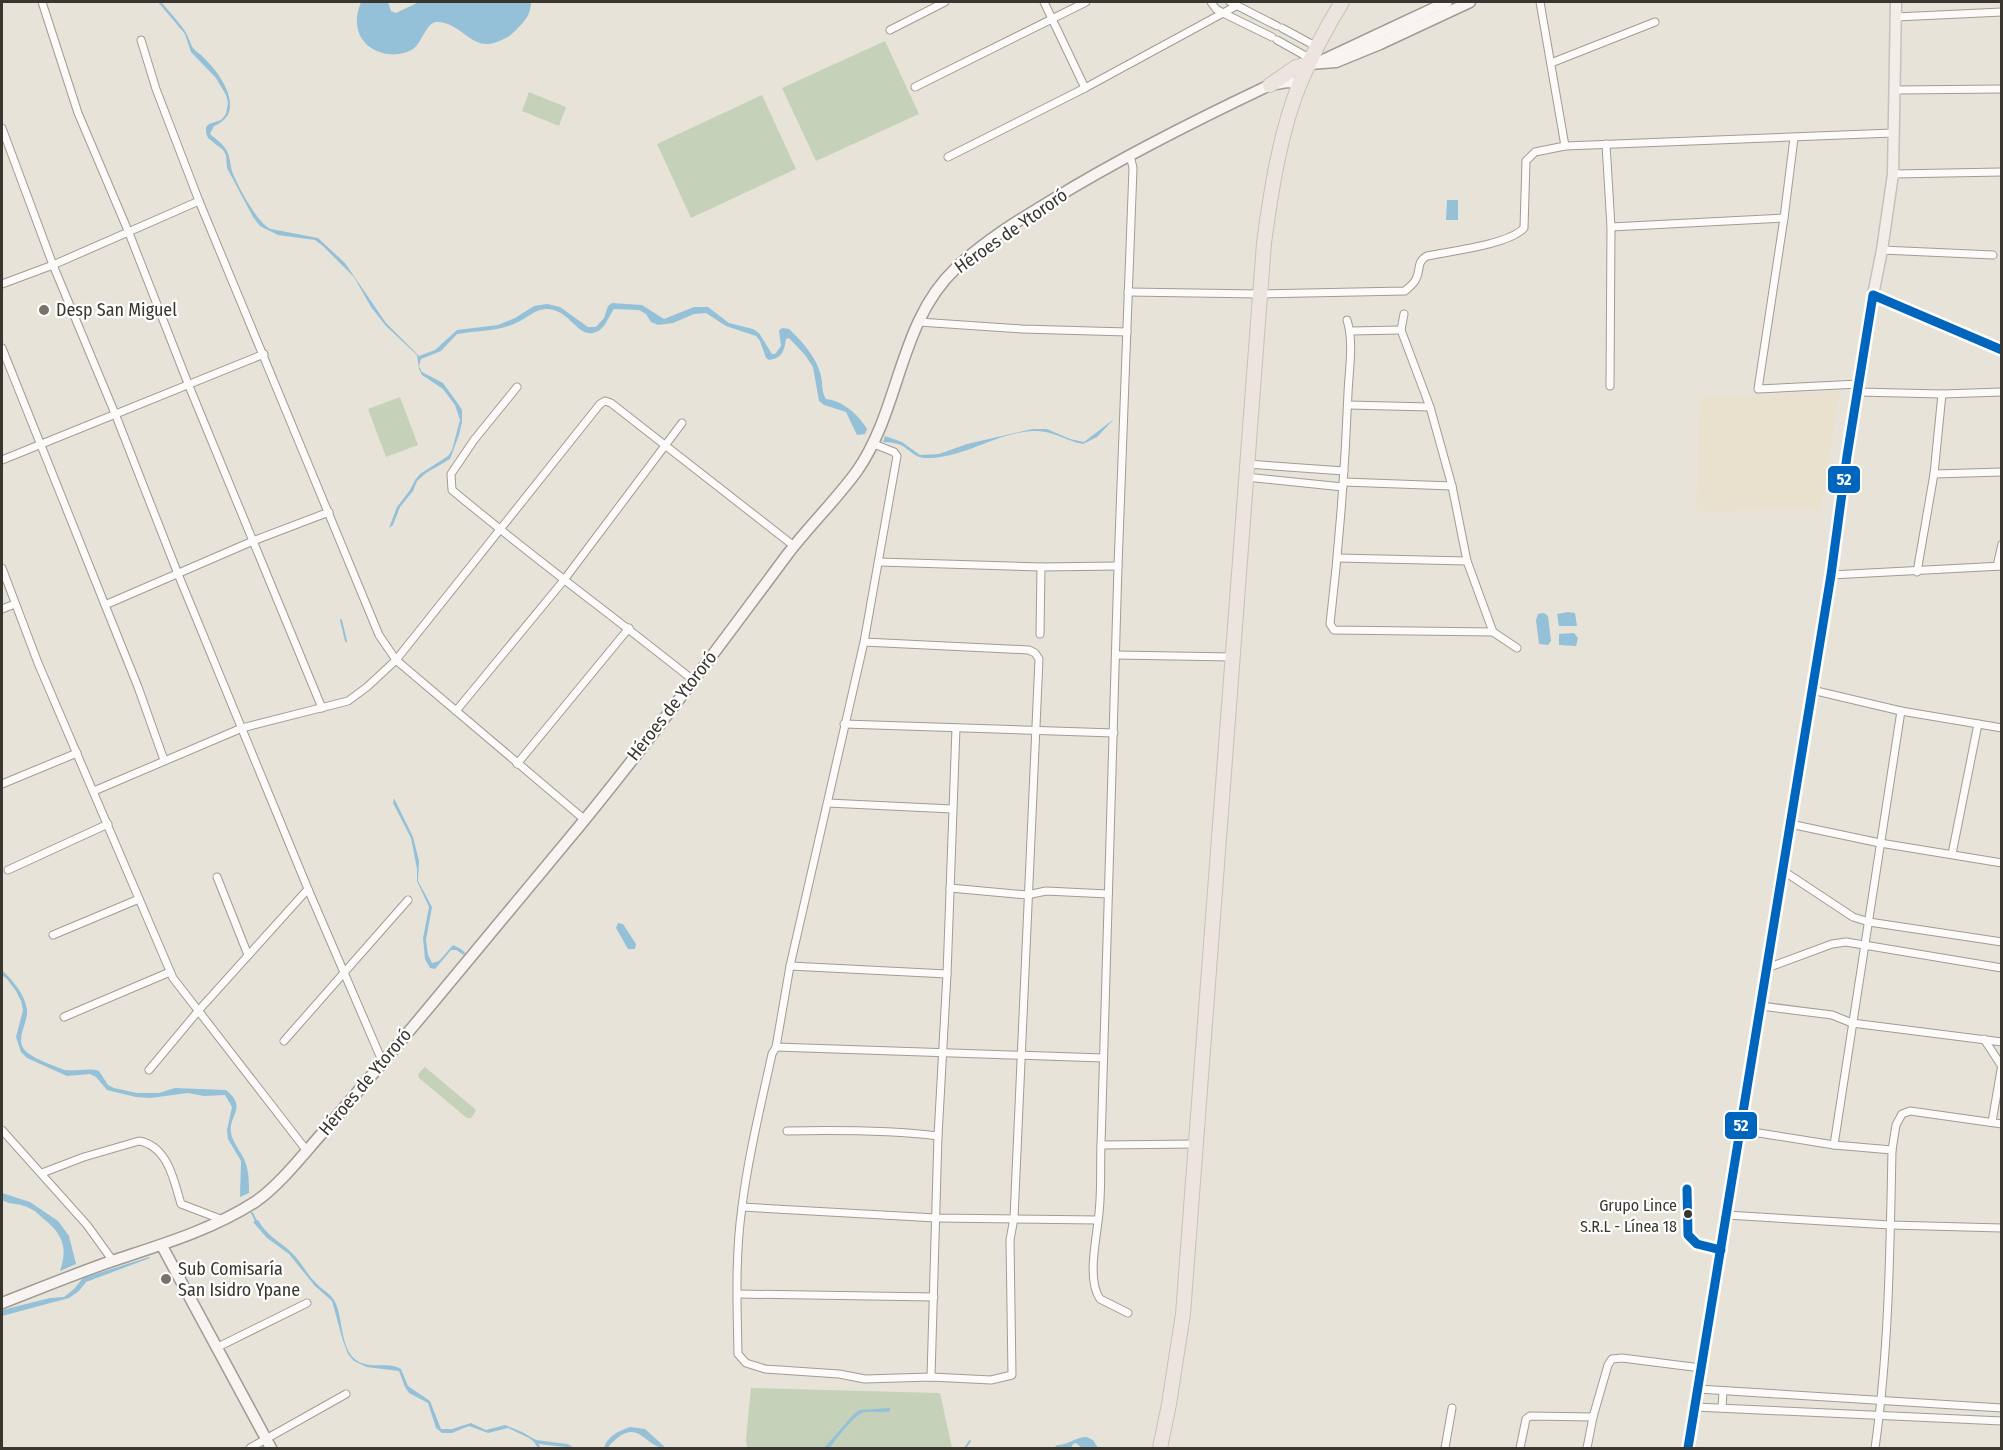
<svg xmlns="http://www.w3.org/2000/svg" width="2003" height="1450" font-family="'Fira Sans Condensed',sans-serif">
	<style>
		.built { fill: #e9e0cd }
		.green { fill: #c5d2b9 }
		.water { fill: #94c0d8 }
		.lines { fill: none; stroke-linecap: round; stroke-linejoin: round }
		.stream { stroke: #94c0d8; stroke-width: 2 }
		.street-casing { stroke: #a09c95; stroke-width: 9 }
		.secondary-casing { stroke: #a09c95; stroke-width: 13 }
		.primary-casing { stroke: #c4c1bc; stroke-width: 13 }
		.highway-casing { stroke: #c4c1bc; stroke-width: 16 }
		.street { stroke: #fcfbf9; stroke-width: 7 }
		.secondary { stroke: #f7f4f2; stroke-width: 10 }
		.primary { stroke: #f3ede9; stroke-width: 10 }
		.highway { stroke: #ede4df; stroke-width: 14 }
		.bus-1-casing { stroke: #fff; stroke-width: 14 }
		.bus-1 { stroke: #0065bd; stroke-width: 9 }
		.poi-dot { fill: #76736a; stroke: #fff; stroke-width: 2 }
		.bus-dot { fill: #39362f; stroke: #fff; stroke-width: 2 }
		.labels { text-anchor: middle; stroke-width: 4.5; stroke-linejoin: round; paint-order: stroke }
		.bus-label { font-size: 16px; fill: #39362f; stroke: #fff; text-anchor: end }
		.street-label { font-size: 18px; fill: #39362f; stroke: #fff }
		.poi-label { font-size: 18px; fill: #39362f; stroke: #fff; text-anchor: start }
		.line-badge { stroke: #fff; stroke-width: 2 }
		.badge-label { font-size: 16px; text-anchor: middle; font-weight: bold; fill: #fff }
	</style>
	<rect width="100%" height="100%" fill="#e8e3d9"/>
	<polygon class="built" points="1840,391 1820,510 1697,511 1699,398"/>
	<g class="green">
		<polygon points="885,41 919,114 816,161 782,88"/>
		<polygon points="529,92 566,107 559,126 522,111"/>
		<polygon points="762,95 796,169 691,218 657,144"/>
		<polygon points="400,397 418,445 386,457 368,409"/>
		<polygon points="425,1067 475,1109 476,1111 471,1118 467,1118 419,1078 418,1074"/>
		<polygon points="751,1388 940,1393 952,1448 747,1448 746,1439"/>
	</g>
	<g class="water">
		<path d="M 158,2 L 161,2 C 169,11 178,21 185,31 C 188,36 190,43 193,48 C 196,52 201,54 204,58 C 222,75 247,113 214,126 L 210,134 C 216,139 223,144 227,151 C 231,159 230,167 233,174 C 239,188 258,224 271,229 L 318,238 L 345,263 L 386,323 L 419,356 L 435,350 L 457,330 L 498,325 L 515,318 L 534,306 L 547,304 L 560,307 L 588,327 L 596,327 L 604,318 L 608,306 L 612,303 L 642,305 L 664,319 L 694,307 L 708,307 L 729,323 L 753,329 L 759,333 L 772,354 L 775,354 L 781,346 L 779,330 L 783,328 L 789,329 C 802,341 817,358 821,376 C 823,385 821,391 826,399 C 843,401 858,414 867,429 L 865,434 L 857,435 L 846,412 L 824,405 L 819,401 L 813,367 L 805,355 L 789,338 L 786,339 C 784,352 782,358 769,360 L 766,358 L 760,341 L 756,336 L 726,326 L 706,313 L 694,314 L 673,323 L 658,325 L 651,322 L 646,314 L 639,310 L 614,309 C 607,318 606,330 593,333 C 576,336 569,308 545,309 C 534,310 526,319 516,323 C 496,332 478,330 457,334 L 441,351 L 421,359 L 419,366 L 422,372 L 443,383 L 459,405 L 462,410 L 462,422 L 459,435 L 450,459 L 426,473 L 417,481 L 413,491 L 400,507 L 393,525 L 389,528 L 397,507 L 410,490 L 415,480 L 420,474 L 448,456 L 452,450 L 460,420 L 455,405 L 443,389 L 422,375 L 419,369 L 417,355 L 386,326 L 371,307 L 354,277 L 323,246 L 315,240 L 278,235 L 260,226 L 253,217 L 227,168 L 226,155 L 223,150 L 208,138 L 206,133 L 206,127 L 209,124 L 221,120 L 226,114 L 228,103 L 226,95 L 216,78 L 191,52 L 185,34 Z"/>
		<path d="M 361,2 L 388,2 L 391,11 L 396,13 L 419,2 L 531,2 C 531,14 525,21 517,29 C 509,37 505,39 494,43 C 471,50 460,21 436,22 C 426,23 422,43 413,49 C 396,60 367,54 359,33 C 355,22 357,12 361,2 Z"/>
		<polygon points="1447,200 1458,200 1458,220 1446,220"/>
		<path d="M 1114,419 L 1097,437 L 1083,444 C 1066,441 1053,430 1034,431 C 997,432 962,459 926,458 C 915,458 910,450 901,445 C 896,443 889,442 883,442 L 885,436 L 902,442 L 920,455 L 939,454 L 967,444 L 1032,429 L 1047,429 L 1070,439 L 1084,442 Z"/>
		<polygon points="1568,612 1575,613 1577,626 1559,626 1557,614"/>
		<polygon points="1544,613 1548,616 1551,641 1548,645 1539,644 1536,620 1538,614"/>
		<polygon points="1574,633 1578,638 1576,646 1559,645 1559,634"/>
		<polygon points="394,798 413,837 419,861 418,881 432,907 426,940 428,955 432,963 439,961 453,945 461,949 465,953 464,955 456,950 451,950 435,969 430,968 425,959 423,938 429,907 417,881 417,869 411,838 393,803"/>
		<polygon points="618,923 623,924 636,944 635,949 628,949 616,928"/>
		<path d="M 2,970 C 13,981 24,993 27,1009 C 29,1024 12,1041 28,1053 C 37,1060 52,1065 62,1069 C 71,1073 88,1067 99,1071 L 108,1085 L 114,1088 L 137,1093 L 159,1093 L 175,1088 L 226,1090 C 248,1108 228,1115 231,1133 C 233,1142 238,1148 242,1155 C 249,1167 249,1180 249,1193 L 240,1197 L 241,1161 L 228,1139 L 227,1130 L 232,1107 L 225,1095 L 204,1096 L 188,1093 L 150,1098 L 136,1097 L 107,1090 L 96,1077 L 90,1074 L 67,1076 L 27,1058 L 21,1052 L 16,1037 L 23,1010 L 21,1001 L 16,991 L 7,979 L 2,975 Z"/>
		<path d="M 2,1193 L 30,1202 L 58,1221 L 69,1236 L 76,1264 L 60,1271 C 68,1248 63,1235 45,1220 C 40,1216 35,1210 29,1208 C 20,1203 10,1205 2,1200 Z"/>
		<path d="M 258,1220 C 267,1236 278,1240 291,1252 C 301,1261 307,1275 317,1284 C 322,1290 330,1293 334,1300 C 344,1317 339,1347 356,1360 C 370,1370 388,1361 401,1369 L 408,1386 L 430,1401 L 441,1429 L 452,1429 L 471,1423 L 486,1430 L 505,1425 L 522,1432 L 536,1440 L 568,1444 L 574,1448 L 539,1444 L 540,1448 L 538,1448 L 534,1442 L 529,1438 L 508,1428 L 488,1433 L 469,1426 L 452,1433 L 442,1433 L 436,1428 L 428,1403 L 409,1393 L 405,1387 L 399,1371 L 367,1367 L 354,1361 L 348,1354 L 343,1341 L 332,1301 L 315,1286 L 289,1254 L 267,1238 L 253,1222 Z"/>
		<polygon points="149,1257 150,1258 86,1282 79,1291 69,1298 2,1316 2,1310 50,1298 64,1297 74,1289 83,1278"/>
		<path d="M 890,1408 L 890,1411 C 881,1414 869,1410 862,1413 C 849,1420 838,1438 829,1448 L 824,1448 L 853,1415 L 859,1410 Z"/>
		<path d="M 630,1427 L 645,1429 L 666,1448 C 644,1449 639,1413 609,1446 L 609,1448 L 604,1448 C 607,1436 619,1431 630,1427 Z"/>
		<path d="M 1087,1437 L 1093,1440 L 1098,1448 L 1082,1448 L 1076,1443 L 1073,1444 L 1071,1448 L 1054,1448 L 1057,1445 C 1069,1445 1075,1437 1087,1437 Z"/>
	</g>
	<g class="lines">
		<g class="stream">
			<polyline points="341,620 346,641"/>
			<polyline points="252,1213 257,1223"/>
			<polyline points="965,1448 970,1441"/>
		</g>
		<g class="street-casing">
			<g id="street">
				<polyline points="42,2 78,113 129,233 189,386 322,708"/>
				<polyline points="1044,2 1085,88"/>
				<polyline points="1211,2 1216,9 1223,13 1272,37"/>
				<polyline points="1230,2 1277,26"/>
				<polyline points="1540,2 1565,146"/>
				<polyline points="1896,17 2002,12"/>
				<polyline points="1282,28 1317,47"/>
				<polyline points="890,30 945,2"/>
				<polyline points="141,40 156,89 199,201 379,635 396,660 585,820"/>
				<polyline points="1277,40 1311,59"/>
				<polyline points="1551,63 1655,22"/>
				<polyline points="915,87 1086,2"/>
				<polyline points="1895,90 2002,89"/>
				<polyline points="2,128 53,265 116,416 178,574 308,889 383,1063"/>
				<polyline points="1794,138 1784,218 1758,389 1859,384"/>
				<polyline points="1606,144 1611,227 1784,218"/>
				<polyline points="948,157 1085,88 1236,6"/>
				<polyline points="1893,174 2002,172"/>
				<polyline points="1882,250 1993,255"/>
				<polyline points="2,284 53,265 199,201"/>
				<path d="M 1128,292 L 1259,294 L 1405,291 C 1408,288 1414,284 1416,279 C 1421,270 1416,262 1427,256 C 1451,251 1508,245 1524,228 L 1526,161 L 1535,152 L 1565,146 L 1893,133"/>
				<polyline points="1404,314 1401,330 1430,407 1452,486 1467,561 1493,632 1517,648"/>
				<path d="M 1347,320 C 1354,342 1349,369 1348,393 C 1345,470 1339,547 1330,624 L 1334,630 L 1493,632"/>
				<polyline points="919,322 1022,329 1127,332"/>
				<polyline points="1351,331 1401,330"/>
				<polyline points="2,348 105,605 253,541 329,512"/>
				<polyline points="1610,386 1611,227"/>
				<path d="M 517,387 L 474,440 L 451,474 L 452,490 C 531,556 613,616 693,680"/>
				<polyline points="1858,392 1942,394 2002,392"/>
				<polyline points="1348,405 1430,407"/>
				<polyline points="2,460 264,354"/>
				<polyline points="1247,464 1344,471"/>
				<polyline points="1934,474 2002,472"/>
				<polyline points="1246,477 1343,487"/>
				<polyline points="1344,482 1452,486"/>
				<polyline points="1338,558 1467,561"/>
				<polyline points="879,562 1041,567 1118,566"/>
				<polyline points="1997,566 2002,544"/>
				<polyline points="2,568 38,663 173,978 307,1151"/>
				<polyline points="1917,572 1934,474 1942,394"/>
				<polyline points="1831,575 2002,566"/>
				<polyline points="105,605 138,687 164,760"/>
				<polyline points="2,609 15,604"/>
				<polyline points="1040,634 1041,567"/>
				<path d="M 864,642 L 1029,650 L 1035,653 L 1039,659 L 1014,1218 L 1010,1240 L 1012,1375 L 991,1380 L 931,1377 L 865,1379 L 839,1374 L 765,1369 L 746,1363 L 738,1354 C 737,1305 735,1256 742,1207 C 748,1156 761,1105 772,1054 L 776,1047 L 790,966 L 864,642 L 897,456 L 894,452 L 874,444"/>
				<polyline points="1116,655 1233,657"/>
				<polyline points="1812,690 1901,711 2002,728"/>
				<polyline points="456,711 564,580 682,423"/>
				<polyline points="844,724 1114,733"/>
				<polyline points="517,764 629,628"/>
				<polyline points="2,784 77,753"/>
				<polyline points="94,791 242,728 348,701 367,687 396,660 600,404 605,401 611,403 794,546"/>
				<polyline points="828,803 952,809"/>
				<polyline points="1790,824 1880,843 2002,863"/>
				<polyline points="1952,854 1978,724"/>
				<polyline points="8,870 108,824"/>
				<polyline points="1782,870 1853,917 1869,922 2002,942"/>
				<polyline points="217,877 248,955"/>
				<polyline points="950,888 1027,895 1046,891 1108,894"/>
				<polyline points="53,935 139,899"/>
				<polyline points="790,966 947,974"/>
				<polyline points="1767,968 1832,944 1846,942 2002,968"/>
				<polyline points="1761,1006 1832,1015 1852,1023 2002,1042"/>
				<polyline points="64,1017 170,972"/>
				<polyline points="1984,1039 2001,1065"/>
				<polyline points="284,1041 408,900"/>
				<polyline points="776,1047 1103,1058"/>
				<polyline points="149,1070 199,1010 308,889"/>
				<polyline points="1992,1122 2002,1064"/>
				<polyline points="2,1130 87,1225 113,1261"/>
				<polyline points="1740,1130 1834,1145 1892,1150"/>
				<path d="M 787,1131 C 838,1130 888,1130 938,1136"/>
				<polyline points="1101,1145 1197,1144"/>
				<polyline points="1834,1145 1901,711"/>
				<path d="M 42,1173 L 84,1157 L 139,1141 C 168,1146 174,1181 181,1204 L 223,1220"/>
				<polyline points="742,1207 936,1218 1098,1220"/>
				<polyline points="1726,1215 1890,1225 2002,1228"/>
				<polyline points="738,1294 934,1297"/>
				<path d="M 1128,1313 L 1100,1299 C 1087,1280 1096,1242 1098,1221 C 1102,1196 1100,1170 1101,1145 L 1118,566 L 1133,168 L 1130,155"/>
				<polyline points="218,1347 307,1303"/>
				<polyline points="931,1377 938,1136 947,974 956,728"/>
				<polyline points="1698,1389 2002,1408"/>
				<polyline points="1695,1407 2002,1421"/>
				<polyline points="1722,1408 1723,1391"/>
				<polyline points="250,1448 346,1394"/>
				<polyline points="1445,1448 1452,1408"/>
				<polyline points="1520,1448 1526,1419 1530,1416 1593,1417"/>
				<polyline points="1587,1448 1593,1417 1608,1365 1612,1359 1622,1358 1701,1368"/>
				<path d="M 1875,1448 C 1889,1350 1890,1250 1892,1150 L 1896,1125 L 1902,1114 L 1910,1111 L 2002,1124"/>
			</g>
		</g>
		<g class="secondary-casing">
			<g id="secondary">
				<polyline points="1319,62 1447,2"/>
				<polyline points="1309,64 1336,62 1380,44 1470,2"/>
				<polyline points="162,1246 271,1448"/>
				<path d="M 2,1303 C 38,1289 75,1274 112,1261 C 160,1245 212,1230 255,1202 C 280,1185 304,1153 325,1130 C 360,1089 396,1047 431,1005 C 481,944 532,884 582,823 C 653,736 720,645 787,555 C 809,526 836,500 857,471 C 901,408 898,323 956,268 C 984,241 1019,220 1052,200 C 1122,157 1196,120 1270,85 L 1287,82 L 1300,83"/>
				<polyline points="1688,1448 1831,575 1847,456 1873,295"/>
			</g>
		</g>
		<g class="primary-casing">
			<polyline id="primary" points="1896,2 1893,174 1882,250 1873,295 2002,350"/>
		</g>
		<g class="highway-casing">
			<g id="highway">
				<polyline points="1270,85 1296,67 1309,64"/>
				<path d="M 1160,1448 L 1169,1404 L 1183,1314 L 1264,243 C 1271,191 1280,132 1300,83 C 1312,55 1326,28 1342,2"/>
			</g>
		</g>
		<use href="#street" class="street"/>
		<use href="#secondary" class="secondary"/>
		<use href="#primary" class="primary"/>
		<use href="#highway" class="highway"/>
		<g class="bus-1-casing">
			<g id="bus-1">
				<polyline points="1687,1189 1688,1235 1697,1244 1721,1250"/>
				<polyline points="1688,1448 1831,575 1847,456 1873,295 2002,350"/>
			</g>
		</g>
		<use href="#bus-1" class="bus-1"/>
	</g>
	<g class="poi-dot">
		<circle cx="44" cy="310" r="6"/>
		<circle cx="166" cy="1279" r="6"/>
	</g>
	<circle class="bus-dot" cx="1688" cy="1214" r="5"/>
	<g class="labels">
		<g class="bus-label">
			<text x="1677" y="1211">Grupo Lince<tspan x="1677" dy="21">S.R.L - Línea 18</tspan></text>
		</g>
		<g class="street-label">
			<text transform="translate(1011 231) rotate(-35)" y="6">Héroes de Ytororó</text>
			<text transform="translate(672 706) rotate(-52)" y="6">Héroes de Ytororó</text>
			<text transform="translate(365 1082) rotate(-50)" y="6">Héroes de Ytororó</text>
		</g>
		<g class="poi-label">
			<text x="56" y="316">Desp San Miguel</text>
			<text x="178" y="1275">Sub Comisaría<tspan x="178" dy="21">San Isidro Ypane</tspan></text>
		</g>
	</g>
	<g class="line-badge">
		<rect x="1827" y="465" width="34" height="29" rx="6" fill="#0065bd"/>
		<rect x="1724" y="1111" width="34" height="29" rx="6" fill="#0065bd"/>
	</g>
	<g class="badge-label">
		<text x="1844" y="485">52</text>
		<text x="1741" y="1131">52</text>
	</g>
	<rect width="2003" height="1450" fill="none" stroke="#39362f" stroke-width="6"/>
</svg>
